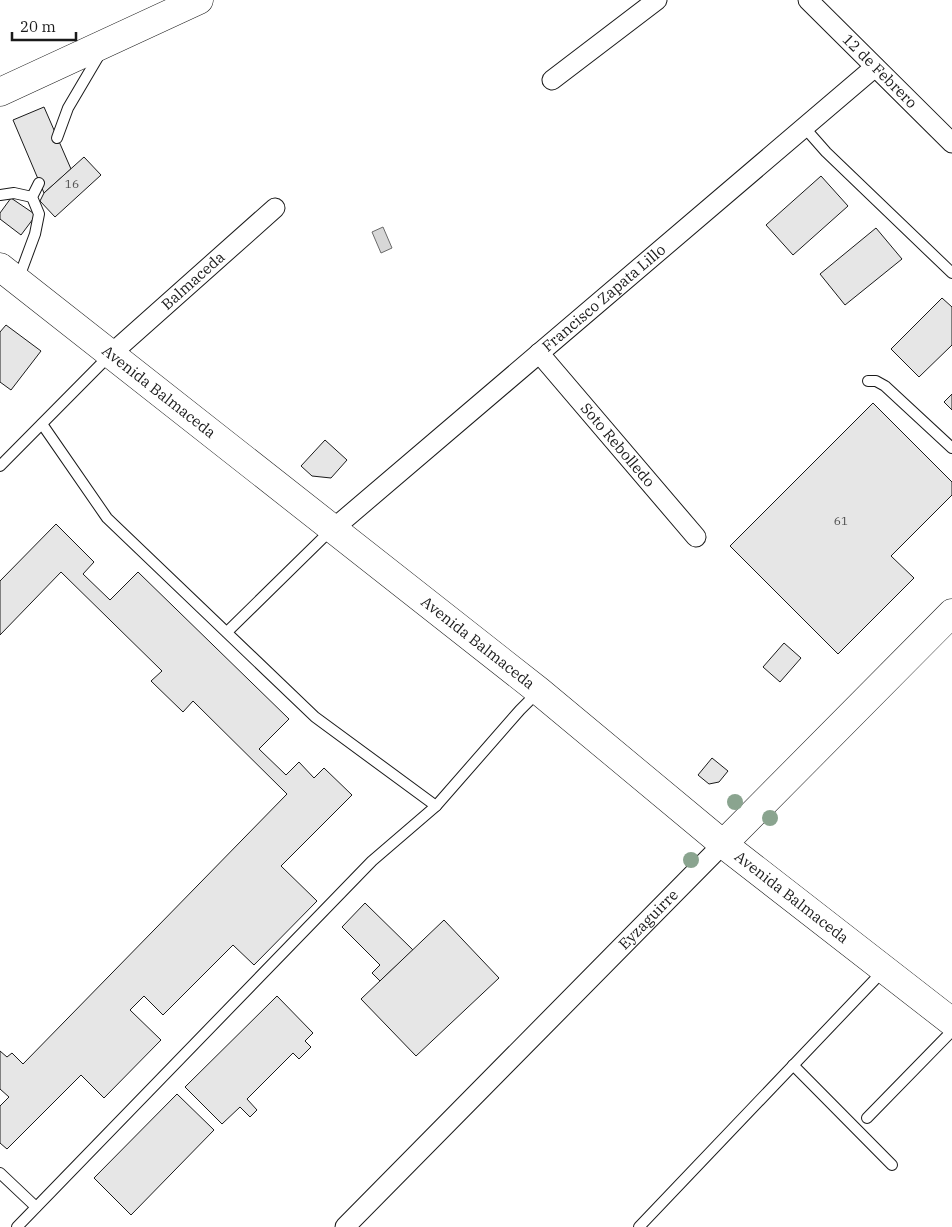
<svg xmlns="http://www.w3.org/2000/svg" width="952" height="1227" font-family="'IBM Plex Serif',serif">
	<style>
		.water { fill: #d7d7d7; stroke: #6a6a6a }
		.building { fill: #e6e6e6; stroke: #1a1a1a }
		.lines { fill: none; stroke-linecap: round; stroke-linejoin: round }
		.lane-casing { stroke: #1a1a1a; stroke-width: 12 }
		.street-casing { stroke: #1a1a1a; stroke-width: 21 }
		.secondary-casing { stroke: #1a1a1a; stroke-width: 29 }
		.lane { stroke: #fff; stroke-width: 10 }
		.street { stroke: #fff; stroke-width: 19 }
		.secondary { stroke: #fff; stroke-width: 28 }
		.tree { fill: #8aa48f }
		.labels { text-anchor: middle; stroke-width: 4; stroke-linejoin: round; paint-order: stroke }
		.number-label { font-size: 12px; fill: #4d4d4d }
		.street-label { font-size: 15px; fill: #1a1a1a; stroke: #fff }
	</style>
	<rect width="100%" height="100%" fill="#fff"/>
	<polygon class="water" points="383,227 392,248 381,253 372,232"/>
	<g class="building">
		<polygon points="44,107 71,169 44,193 13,120"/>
		<polygon points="84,157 101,175 55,217 40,201 44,193"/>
		<polygon points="821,176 848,206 793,255 766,225"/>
		<polygon points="11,198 36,215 21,235 0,219 0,213"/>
		<polygon points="876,228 902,259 845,305 820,274"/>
		<polygon points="942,298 952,307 952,345 919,377 891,349"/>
		<polygon points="6,325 41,351 11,390 0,382 0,332"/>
		<polygon points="952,394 952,410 944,402"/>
		<polygon points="873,403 952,482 952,495 891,556 914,578 838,654 730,546"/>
		<polygon points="325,440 347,460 331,478 312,476 301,466"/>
		<polygon points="56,524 94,562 83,574 110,600 138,572 289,719 259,749 286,775 299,762 314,778 324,768 352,795 281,866 317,901 254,965 233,945 163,1015 144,996 130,1010 161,1040 104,1098 81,1075 7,1149 0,1143 0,1106 9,1097 0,1089 0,1051 7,1057 12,1053 23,1064 287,794 193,701 183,712 151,681 162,671 61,572 0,635 0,581"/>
		<polygon points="784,643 801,658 780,682 763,667"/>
		<polygon points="712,758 728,771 719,782 709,784 698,775"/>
		<polygon points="365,903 413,950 380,981 372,973 380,965 342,927"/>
		<polygon points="444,920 499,978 416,1056 361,999"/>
		<polygon points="277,996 313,1033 305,1041 311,1047 299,1059 293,1053 247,1099 257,1110 250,1117 240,1107 222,1124 185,1087"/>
		<polygon points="177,1094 214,1130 131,1215 94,1178"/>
	</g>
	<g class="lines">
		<g class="lane-casing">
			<g id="lane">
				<polyline points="804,127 826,152 952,273"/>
				<polyline points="57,138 68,108 101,52"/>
				<polyline points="0,195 14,193 32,197"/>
				<polyline points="18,280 35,234 39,214 32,197 39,183"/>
				<polyline points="868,381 876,381 885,386 952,448"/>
				<polyline points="42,424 107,518 315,717 436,806"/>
				<polyline points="0,466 110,355"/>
				<polyline points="227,632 332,529"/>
				<polyline points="793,1065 892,1165"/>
				<polyline points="867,1118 952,1031"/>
				<polyline points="0,1173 36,1207"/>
				<polyline points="17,1227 372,861 436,806 520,710 539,691"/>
				<polyline points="639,1227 883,971"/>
			</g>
		</g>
		<g class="street-casing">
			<g id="street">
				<path id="s1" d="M 808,0 L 952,143"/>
				<polyline points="552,80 657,0"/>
				<path id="s2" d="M 539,353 L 696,537"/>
				<path id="s3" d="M 111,354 L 275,208"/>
				<path id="s4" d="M 333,529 L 875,67"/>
				<path id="s5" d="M 345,1227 L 723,844"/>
			</g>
		</g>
		<g class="secondary-casing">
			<g id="secondary">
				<polyline points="0,92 199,0"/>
				<path id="s6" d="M 0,267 L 539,691 L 723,844 L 952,1022"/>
				<polyline points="723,844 952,613"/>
			</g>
		</g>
		<use href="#lane" class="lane"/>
		<use href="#street" class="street"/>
		<use href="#secondary" class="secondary"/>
	</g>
	<g class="tree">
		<circle cx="735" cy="802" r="8"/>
		<circle cx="770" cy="818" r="8"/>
		<circle cx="691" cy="860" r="8"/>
	</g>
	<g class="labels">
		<g class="number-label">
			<text x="72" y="188">16</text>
			<text x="841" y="525">61</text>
		</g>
		<g class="street-label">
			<text dy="5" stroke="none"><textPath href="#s1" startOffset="101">12 de Febrero</textPath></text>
			<text dy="5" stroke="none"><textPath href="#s3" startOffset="110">Balmaceda</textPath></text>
			<text dy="5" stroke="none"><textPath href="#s4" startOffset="356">Francisco Zapata Lillo</textPath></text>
			<text dy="5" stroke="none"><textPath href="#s6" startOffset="202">Avenida Balmaceda</textPath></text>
			<text dy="5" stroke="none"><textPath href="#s2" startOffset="121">Soto Rebolledo</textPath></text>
			<text dy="5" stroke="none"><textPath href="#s6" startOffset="608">Avenida Balmaceda</textPath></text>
			<text dy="5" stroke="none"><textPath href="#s6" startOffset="1012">Avenida Balmaceda</textPath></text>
			<text dy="5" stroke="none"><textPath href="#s5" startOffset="432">Eyzaguirre</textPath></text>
		</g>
	</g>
	<path d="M12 32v8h64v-8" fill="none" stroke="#1a1a1a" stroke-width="2.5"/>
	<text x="20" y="32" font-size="15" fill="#1a1a1a" stroke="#ffffff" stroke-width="4" paint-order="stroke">20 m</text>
</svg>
